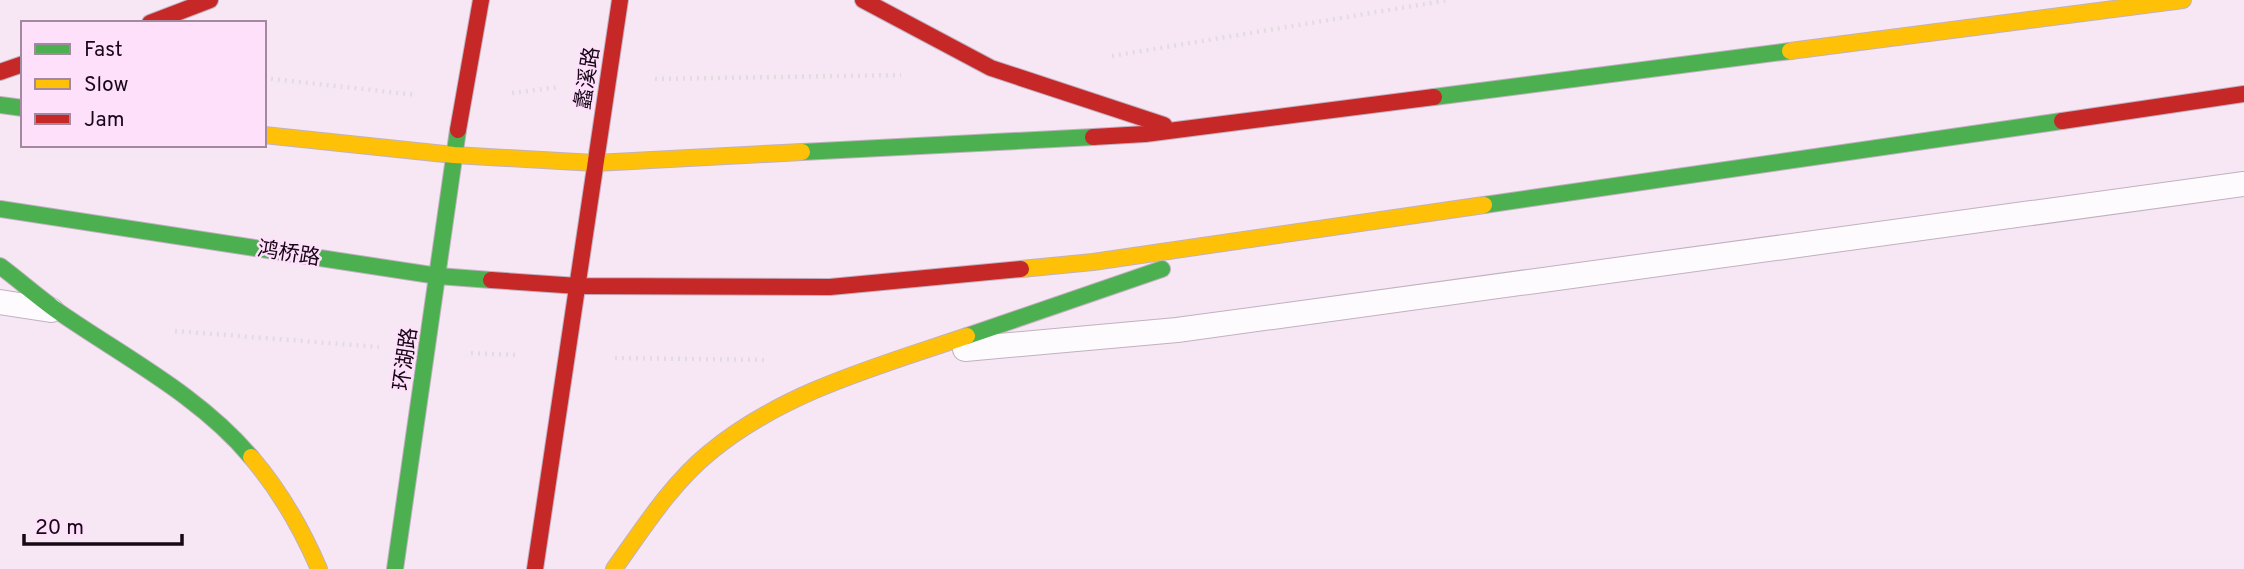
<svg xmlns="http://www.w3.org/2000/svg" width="2244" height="569" font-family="Overpass,'Noto Sans SC',sans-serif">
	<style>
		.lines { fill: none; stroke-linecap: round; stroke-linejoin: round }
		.lane-casing { stroke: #c1b1bf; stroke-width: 26 }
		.fast-casing { stroke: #c1b1bf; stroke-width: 18 }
		.slow-casing { stroke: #c1b1bf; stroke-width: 18 }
		.jam-casing { stroke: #c1b1bf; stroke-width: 18 }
		.path { stroke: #e2dce1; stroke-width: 4.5; stroke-dasharray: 2 5; stroke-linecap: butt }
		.lane { stroke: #fefbfe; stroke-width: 24 }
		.fast { stroke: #4caf50; stroke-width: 16 }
		.slow { stroke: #ffc107; stroke-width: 16 }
		.jam { stroke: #c62828; stroke-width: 16 }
		.labels { text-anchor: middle; stroke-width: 5; stroke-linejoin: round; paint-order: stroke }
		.street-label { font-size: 21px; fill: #170717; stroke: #fee0fb }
	</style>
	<rect width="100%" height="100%" fill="#f7e7f5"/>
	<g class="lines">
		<g class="lane-casing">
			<g id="lane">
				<polyline points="0,302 51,310"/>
				<polyline points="965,349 1177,330 2244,184"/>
			</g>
		</g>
		<g class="fast-casing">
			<g id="fast">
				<polyline points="1434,97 1790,51"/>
				<polyline points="0,105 23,108"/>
				<polyline points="802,152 1093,137"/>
				<polyline points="1484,205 2062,121"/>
				<polyline points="0,209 438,276 491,280"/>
				<path d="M 0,266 C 20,281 39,298 59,312 C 124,357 200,396 251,457"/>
				<polyline points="967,336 1162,269"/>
				<polyline points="395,569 458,130"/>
			</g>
		</g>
		<g class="slow-casing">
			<g id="slow">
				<polyline points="1790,51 2183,0"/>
				<polyline points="264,135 454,155 595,163 802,152"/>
				<polyline points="1021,269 1093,262 1484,205"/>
				<path d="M 251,457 C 281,492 301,527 319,569"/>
				<path d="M 614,569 C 642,530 671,484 709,453 C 782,392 879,366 967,336"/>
			</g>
		</g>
		<g class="jam-casing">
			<g id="jam">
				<polyline points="863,0 991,68 1164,125"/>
				<polyline points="150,23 210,0"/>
				<polyline points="0,72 23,64"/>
				<polyline points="2062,121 2244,94"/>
				<polyline points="458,130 481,0"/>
				<polyline points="1093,137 1145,134 1434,97"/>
				<polyline points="491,280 578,286 830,287 1021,269"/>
				<polyline points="535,569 620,0"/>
			</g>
		</g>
		<g class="path">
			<polyline points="1112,56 1449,0"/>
			<polyline points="264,78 417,95"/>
			<polyline points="655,79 901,75"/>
			<polyline points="512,93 559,87"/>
			<polyline points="175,331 379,347"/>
			<polyline points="471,353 518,355"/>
			<polyline points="615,358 767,360"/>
		</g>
		<use href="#lane" class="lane"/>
		<use href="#fast" class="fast"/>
		<use href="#slow" class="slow"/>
		<use href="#jam" class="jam"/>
	</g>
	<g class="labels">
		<g class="street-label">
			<text transform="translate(587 78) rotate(-81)" y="7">蠡溪路</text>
			<text transform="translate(289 253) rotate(9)" y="7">鸿桥路</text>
			<text transform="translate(405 359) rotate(-82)" y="7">环湖路</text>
		</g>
	</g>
	<rect x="21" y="21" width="245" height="126" fill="#fee0fb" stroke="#a289a0" stroke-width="2"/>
	<rect x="35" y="44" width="35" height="10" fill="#4caf50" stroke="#a289a0" stroke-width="2"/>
	<text x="84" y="56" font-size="21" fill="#170717">Fast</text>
	<rect x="35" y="79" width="35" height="10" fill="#ffc107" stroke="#a289a0" stroke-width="2"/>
	<text x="84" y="91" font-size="21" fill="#170717">Slow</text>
	<rect x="35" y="114" width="35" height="10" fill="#c62828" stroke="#a289a0" stroke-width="2"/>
	<text x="84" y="126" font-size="21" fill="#170717">Jam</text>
	<path d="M24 534v10h158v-10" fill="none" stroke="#170717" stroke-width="3.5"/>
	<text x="35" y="534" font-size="21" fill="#170717" stroke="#fee0fb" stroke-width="5" paint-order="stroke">20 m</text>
</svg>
